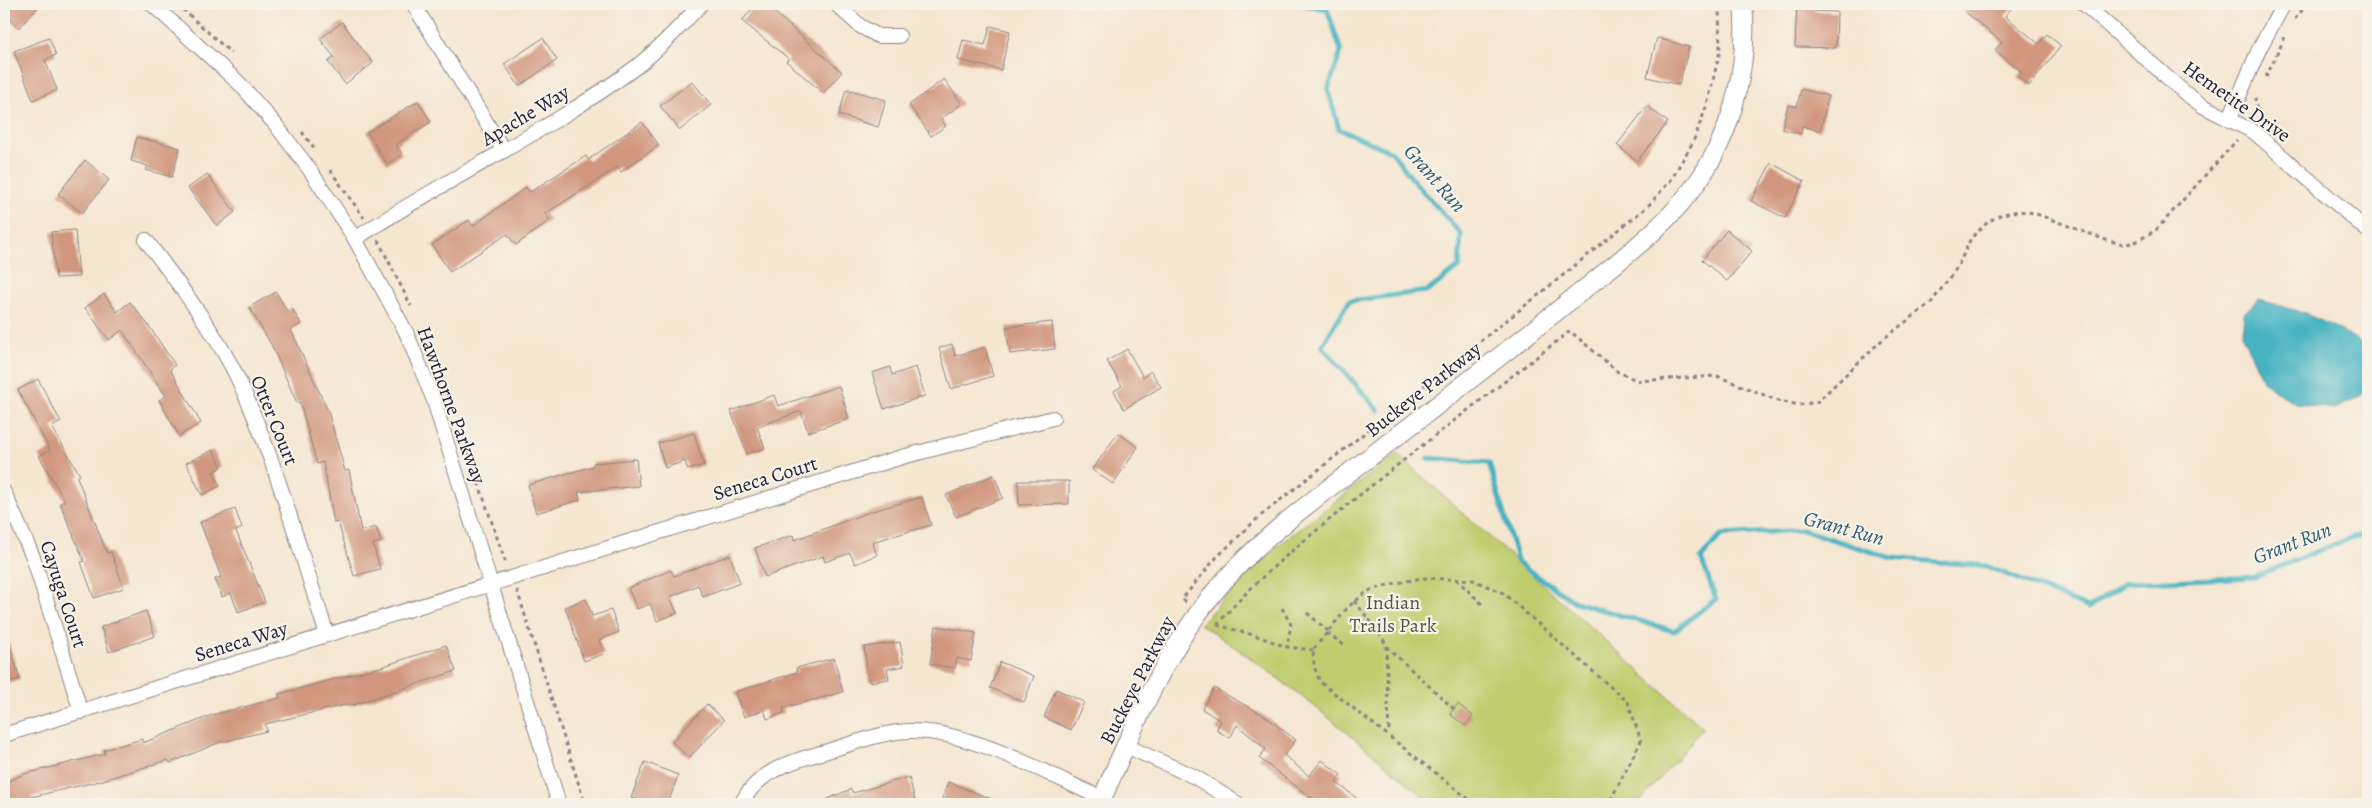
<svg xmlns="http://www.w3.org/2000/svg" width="2372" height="808" font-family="Alegreya,serif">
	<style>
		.green { fill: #c0cd6e; stroke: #717854 }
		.water { fill: #46b3c2; stroke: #346a7e }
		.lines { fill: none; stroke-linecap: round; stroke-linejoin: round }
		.stream { stroke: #46b3c2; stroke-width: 5 }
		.building { fill: #d1977e }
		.minor-casing { stroke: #8c8486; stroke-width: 16 }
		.tertiary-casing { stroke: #8c8486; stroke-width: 20 }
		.path { stroke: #8c8486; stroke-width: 3; stroke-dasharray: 4 4; stroke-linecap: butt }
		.minor { stroke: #fff; stroke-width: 14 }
		.tertiary { stroke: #fff; stroke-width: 18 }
		.labels { text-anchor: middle; stroke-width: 4.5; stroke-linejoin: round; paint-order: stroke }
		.street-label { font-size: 20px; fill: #22223b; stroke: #f7f3e8 }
		.park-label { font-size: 20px; fill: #51554a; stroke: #f7f3e8 }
		.water-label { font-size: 21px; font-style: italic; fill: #305c71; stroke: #f7f3e8 }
	</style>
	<rect width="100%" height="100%" fill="#f7f3e8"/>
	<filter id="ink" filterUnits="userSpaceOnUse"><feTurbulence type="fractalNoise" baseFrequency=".02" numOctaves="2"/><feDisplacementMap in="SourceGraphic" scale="10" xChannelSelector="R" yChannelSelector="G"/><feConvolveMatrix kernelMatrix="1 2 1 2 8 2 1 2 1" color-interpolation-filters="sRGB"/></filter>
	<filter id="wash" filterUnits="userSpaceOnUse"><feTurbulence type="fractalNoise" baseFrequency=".0096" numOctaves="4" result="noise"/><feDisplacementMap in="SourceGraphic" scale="20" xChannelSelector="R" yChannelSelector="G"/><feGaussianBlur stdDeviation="1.12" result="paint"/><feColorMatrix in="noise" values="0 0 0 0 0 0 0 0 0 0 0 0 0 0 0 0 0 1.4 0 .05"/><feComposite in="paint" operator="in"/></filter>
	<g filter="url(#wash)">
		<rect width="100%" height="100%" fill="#f5e6d0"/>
		<path class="green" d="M 1397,454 L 1703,728 L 1638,804 L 1432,804 C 1358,741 1283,677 1200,624 L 1264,556 Z"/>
		<path class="water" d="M 2258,300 C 2298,309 2335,324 2368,348 L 2368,389 L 2358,398 L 2335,409 L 2298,404 L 2277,392 L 2263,380 L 2242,335 L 2244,313 Z"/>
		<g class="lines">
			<g class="stream">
				<polyline points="1299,4 1327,9 1341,51 1328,89 1339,129 1392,152 1413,180 1461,234 1459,267 1428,291 1349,301 1322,346 1378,410"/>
				<polyline points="1428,458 1489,463 1518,563 1575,602 1674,631 1716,599 1701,558 1721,535 1802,530 1892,558 1986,566 2089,608 2125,583 2254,577 2353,537 2368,535"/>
			</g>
		</g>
		<g id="blocks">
			<g class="building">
				<polygon points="4,4 41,4 19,28 4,14"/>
				<polygon points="756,4 765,4 842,72 823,93 786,61 789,59 742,21"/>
				<polygon points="1797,4 1814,4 1814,11 1837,12 1836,48 1795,47"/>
				<polygon points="1970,4 2015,4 2005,16 2039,44 2047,34 2061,46 2029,86 2018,77 2022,72 1995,50 2002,42 1964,11"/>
				<polygon points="342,22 373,63 345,84 328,62 334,57 320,39"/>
				<polygon points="990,26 1010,31 1001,70 958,60 963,40 985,45"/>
				<polygon points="49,38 56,55 45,60 57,90 33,100 14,51"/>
				<polygon points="543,38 557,60 519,86 504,64"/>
				<polygon points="1657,38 1689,47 1679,85 1647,77"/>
				<polygon points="944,79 962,104 941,119 946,126 931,136 909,105"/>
				<polygon points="692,81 711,105 680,130 660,106"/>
				<polygon points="846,89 886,100 878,127 839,115"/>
				<polygon points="1801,89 1828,96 1820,131 1802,126 1801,134 1782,129 1788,105 1797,107"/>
				<polygon points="418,101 431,122 396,144 402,154 387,164 367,132"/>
				<polygon points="1647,106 1668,122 1637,161 1617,145"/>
				<polygon points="642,122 659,145 621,172 618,167 545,214 550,220 516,245 507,234 450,272 432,245 469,220 473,226 526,187 530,192 586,156 588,160"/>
				<polygon points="137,137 180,148 172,177 146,170 148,166 131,161"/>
				<polygon points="85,160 109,180 82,213 58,194"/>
				<polygon points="1771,163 1804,181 1785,218 1751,201"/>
				<polygon points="207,174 235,212 217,226 188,188"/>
				<polygon points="75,230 79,277 56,278 51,232"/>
				<polygon points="1727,230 1752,251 1727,281 1702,260"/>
				<polygon points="276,292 287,311 292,308 301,324 291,330 328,411 345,471 349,470 361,531 376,527 381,542 373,544 380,569 354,576 338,522 334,523 323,462 317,464 300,402 297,403 272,346 249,307"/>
				<polygon points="104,294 117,312 130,302 149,326 175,365 170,369 201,423 179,436 159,400 166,396 122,330 109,340 85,308"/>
				<polygon points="1052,322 1055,349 1010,354 1006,327"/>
				<polygon points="952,344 955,356 985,347 993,376 951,389 939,348"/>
				<polygon points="1127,349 1143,377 1151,371 1161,387 1124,409 1114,391 1122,386 1107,361"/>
				<polygon points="890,367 892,375 916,367 925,396 884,409 872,373"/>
				<polygon points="38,379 61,422 52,427 80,475 77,477 107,553 111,552 124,588 94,598 81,562 84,561 60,503 65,501 39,456 50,450 18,390"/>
				<polygon points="839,386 849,419 808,432 801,411 757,427 765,448 747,454 731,411 774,395 778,406"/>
				<polygon points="694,433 704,465 688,470 685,461 665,468 658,443"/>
				<polygon points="1118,433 1138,447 1113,484 1092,470"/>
				<polygon points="213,450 222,467 213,472 220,486 202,495 186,463"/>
				<polygon points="636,459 639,486 578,492 580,500 536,513 528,485 593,466 593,463"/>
				<polygon points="994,475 1003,498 956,517 946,495"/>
				<polygon points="1018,481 1069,481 1069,504 1019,505"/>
				<polygon points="922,497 931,525 872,542 877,555 855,564 850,553 825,562 823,556 765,577 755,548 793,535 794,540 869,512"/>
				<polygon points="235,509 242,528 236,531 265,602 238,612 231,593 222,597 215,579 221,577 200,522"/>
				<polygon points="730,555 740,583 703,597 698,585 670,597 677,613 657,621 650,604 637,609 628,588 671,570 674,576"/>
				<polygon points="586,599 592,616 611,610 619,632 599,640 604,654 584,661 565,607"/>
				<polygon points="146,611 155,636 109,652 101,627"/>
				<polygon points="936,626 976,633 971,661 957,658 955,668 930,664"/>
				<polygon points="4,636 7,636 20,679 4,684"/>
				<polygon points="900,642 904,666 887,669 889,679 869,682 864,647"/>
				<polygon points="446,645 456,671 350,706 349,704 265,724 267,731 218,743 170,763 168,760 100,781 31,797 35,804 4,804 4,783 24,774 105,754 104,750 142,739 143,743 212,715 280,698 279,694 384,666"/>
				<polygon points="834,658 843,692 783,708 784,713 767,719 764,710 744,717 735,692 797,672 796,668"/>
				<polygon points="1000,662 1034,676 1024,702 990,688"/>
				<polygon points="1214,688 1265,716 1296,740 1284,755 1309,776 1322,760 1341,775 1336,782 1364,804 1319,804 1259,758 1266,749 1237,725 1230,738 1216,730 1221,721 1202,709"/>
				<polygon points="1056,689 1084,702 1071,730 1044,717"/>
				<polygon points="707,704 724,720 689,758 672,742"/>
				<polygon points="1458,704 1473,716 1465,726 1450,714"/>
				<polygon points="645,762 678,775 668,804 648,804 631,798"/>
				<polygon points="909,777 916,804 816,804 851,789 853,793"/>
				<polygon points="948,782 1002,803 1002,804 940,804"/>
			</g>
		</g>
	</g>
	<g filter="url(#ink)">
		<use href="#blocks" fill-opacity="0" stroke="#8c8486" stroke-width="1"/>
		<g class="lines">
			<g class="minor-casing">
				<g id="minor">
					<polyline points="152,4 239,83 275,124 310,170 355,239 406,332 433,398 559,804"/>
					<polyline points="836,4 860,26 878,36 899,36"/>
					<polyline points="2084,4 2185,93 2203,106 2254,132 2368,231"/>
					<polyline points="415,7 504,151"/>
					<polyline points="2229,120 2260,47 2284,4"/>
					<path d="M 355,239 C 446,178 547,133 636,67 C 659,49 681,26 701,4"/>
					<path d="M 146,240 C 180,286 216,332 240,383 C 277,464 300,551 327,635"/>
					<polyline points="4,492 33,557 81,712"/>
					<polyline points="4,735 902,457 1053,418"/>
					<polyline points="1126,746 1195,777 1238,804"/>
					<path d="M 741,804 C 757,772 789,762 821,753 C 849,745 886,730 914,731 C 973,732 1048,774 1103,799"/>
				</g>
			</g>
			<g class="tertiary-casing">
				<path id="tertiary" d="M 1100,804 C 1136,721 1171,635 1235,569 C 1277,525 1327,490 1375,453 C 1443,401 1511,348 1577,295 C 1621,259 1669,225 1701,177 C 1734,127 1749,63 1743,4"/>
			</g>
			<g class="path">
				<polyline points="177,4 231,53"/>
				<polyline points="2295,19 2307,4"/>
				<polyline points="2266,77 2285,37"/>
				<polyline points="2252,116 2256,107 2255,98"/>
				<polyline points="302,132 315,149"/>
				<polyline points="330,170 364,218"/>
				<polyline points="378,240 411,306"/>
				<polyline points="463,437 506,564"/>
				<polyline points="1456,579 1483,605"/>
				<polyline points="517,590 585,804"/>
				<polyline points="1354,601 1376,628 1389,649 1454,709"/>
				<polyline points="1186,602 1182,599 1216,558 1259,517 1546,289 1648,206 1671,180 1693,142 1707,105 1720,51 1719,4"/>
				<polyline points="1282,608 1291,625 1287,647"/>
				<polyline points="1307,613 1328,631"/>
				<path d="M 1217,625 C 1256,578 1304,541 1351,502 C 1423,444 1497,388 1570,331 L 1618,372 L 1639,381 L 1717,376 L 1779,401 L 1799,405 L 1817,402 L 1883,339 L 1931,303 L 1958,266 L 1971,238 L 1988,222 L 2002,214 L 2019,211 L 2034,213 L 2106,240 L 2123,244 L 2134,243 L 2156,230 L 2237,140"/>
				<polyline points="1217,625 1257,636 1287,647 1313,650"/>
				<polyline points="1327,633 1344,645"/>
				<polyline points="1386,646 1389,734"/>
				<polyline points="1475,804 1320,682 1314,666 1313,650 1348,607 1368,591 1392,584 1422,578 1473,580 1503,593 1628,702 1641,741 1612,797 1605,804"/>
			</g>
			<use href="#minor" class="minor"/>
			<use href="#tertiary" class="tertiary"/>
		</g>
	</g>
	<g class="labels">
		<g class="street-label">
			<text transform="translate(2237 101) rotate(35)" y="7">Hemetite Drive</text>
			<text transform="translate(525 115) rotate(-31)" y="7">Apache Way</text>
			<text transform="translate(1423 389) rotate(-38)" y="7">Buckeye Parkway</text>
			<text transform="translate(452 405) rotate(70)" y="7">Hawthorne Parkway</text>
			<text transform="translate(275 420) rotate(68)" y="7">Otter Court</text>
			<text transform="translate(765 478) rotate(-17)" y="7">Seneca Court</text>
			<text transform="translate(64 594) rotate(72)" y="7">Cayuga Court</text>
			<text transform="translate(241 641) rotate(-17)" y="7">Seneca Way</text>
			<text transform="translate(1137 680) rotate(-63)" y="7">Buckeye Parkway</text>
		</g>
		<g class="park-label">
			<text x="1393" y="609">Indian<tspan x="1393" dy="23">Trails Park</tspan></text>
		</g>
		<g class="water-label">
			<text transform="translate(1435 178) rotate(49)" y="7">Grant Run</text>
			<text transform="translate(1844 528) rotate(15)" y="7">Grant Run</text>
			<text transform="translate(2292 543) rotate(-21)" y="7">Grant Run</text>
		</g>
	</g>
	<rect width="2372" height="808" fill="none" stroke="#f7f3e8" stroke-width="20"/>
</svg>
